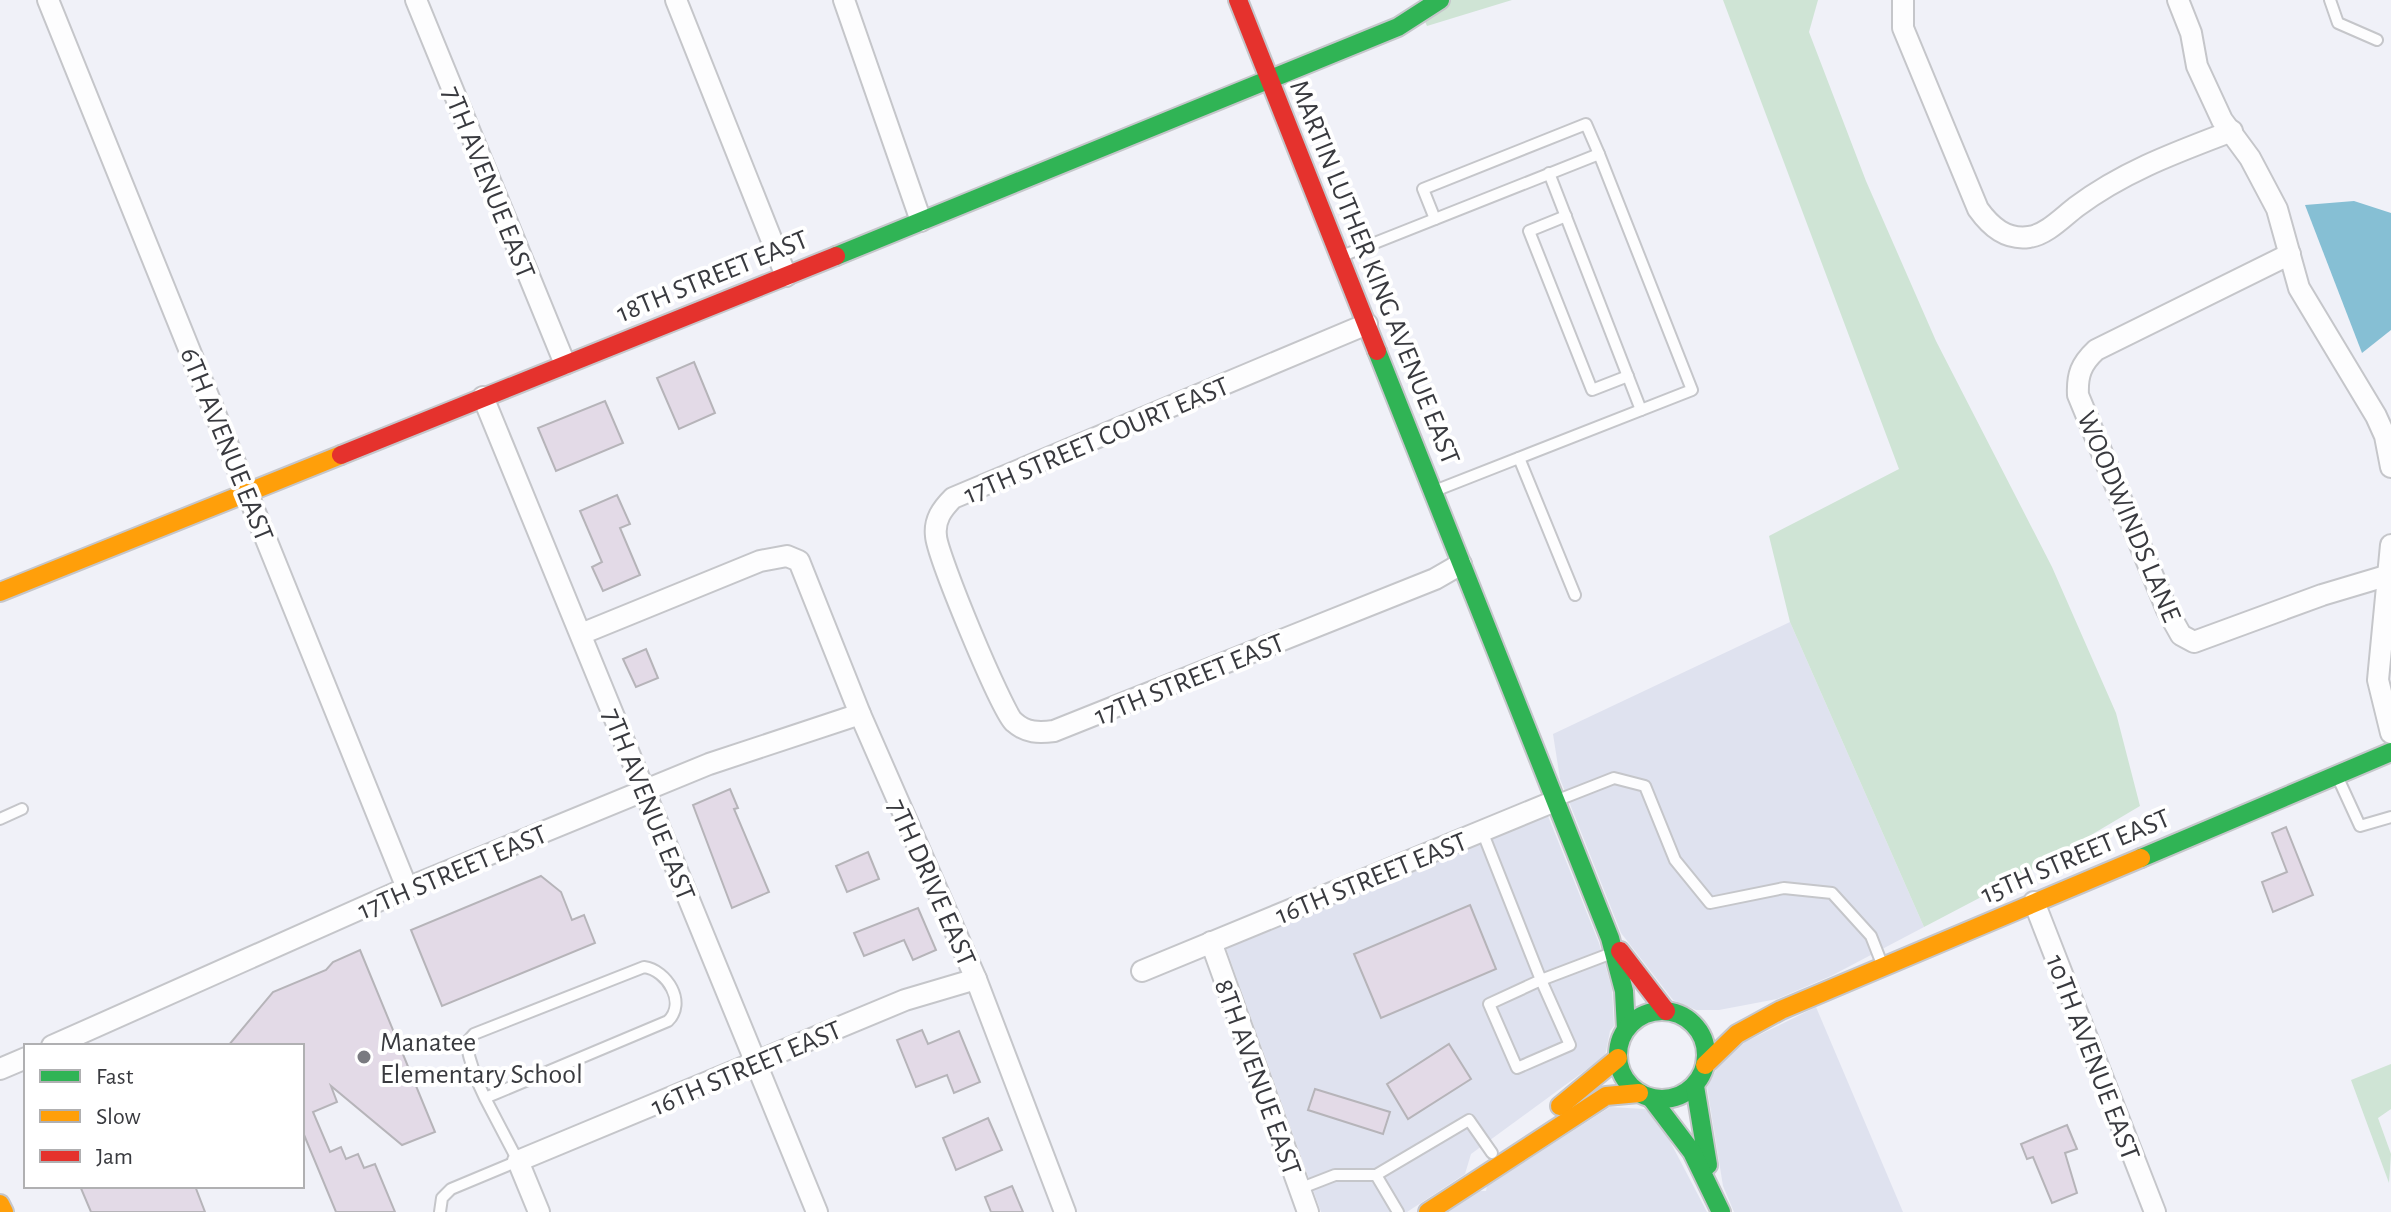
<svg xmlns="http://www.w3.org/2000/svg" width="2391" height="1212" font-family="'Alegreya Sans',sans-serif">
	<style>
		.built { fill: #dfe2ef }
		.green { fill: #cfe4d5 }
		.water { fill: #86bfd4 }
		.building { fill: #e3dae7; stroke: #b6b4b9; stroke-width: 2 }
		.lines { fill: none; stroke-linecap: round; stroke-linejoin: round }
		.lane-casing { stroke: #c5c6ca; stroke-width: 14 }
		.street-casing { stroke: #c5c6ca; stroke-width: 24 }
		.fast-casing { stroke: #c5c6ca; stroke-width: 22 }
		.slow-casing { stroke: #c5c6ca; stroke-width: 22 }
		.jam-casing { stroke: #c5c6ca; stroke-width: 22 }
		.lane { stroke: #fdfdfe; stroke-width: 10 }
		.street { stroke: #fdfdfe; stroke-width: 20 }
		.fast { stroke: #30b455; stroke-width: 18 }
		.slow { stroke: #ff9f0a; stroke-width: 18 }
		.jam { stroke: #e5322d; stroke-width: 18 }
		.poi-dot { fill: #797a80; stroke: #fff; stroke-width: 3 }
		.labels { text-anchor: middle; stroke-width: 8; stroke-linejoin: round; paint-order: stroke }
		.street-label { font-size: 28px; fill: #393a3f; stroke: #fff }
		.poi-label { font-size: 28px; fill: #393a3f; stroke: #fff; text-anchor: start }
	</style>
	<rect width="100%" height="100%" fill="#f0f1f8"/>
	<g class="built">
		<polygon points="1790,622 1924,927 1831,976 1777,999 1719,1010 1696,1010 1673,1000 1621,933 1560,779 1553,734"/>
		<polygon points="1548,816 1599,943 1612,989 1614,1026 1610,1031 1605,1056 1471,1154 1465,1174 1407,1212 1321,1212 1226,948"/>
		<polygon points="1816,1007 1903,1212 1734,1212 1723,1186 1707,1087 1717,1068 1745,1042"/>
		<polygon points="1610,1107 1645,1109 1662,1126 1707,1212 1447,1212 1479,1191 1486,1191 1487,1186"/>
	</g>
	<g class="green">
		<polygon points="1428,0 1512,0 1427,26 1418,5"/>
		<polygon points="1723,0 1818,0 1809,32 1866,181 1936,341 2052,567 2116,713 2140,806 2027,873 1924,927 1790,622 1769,536 1899,469"/>
		<polygon points="2391,1064 2391,1109 2378,1118 2391,1154 2389,1183 2351,1080"/>
	</g>
	<polygon class="water" points="2354,201 2391,213 2391,330 2362,353 2305,205"/>
	<g class="building">
		<polygon points="694,362 715,413 679,429 657,378"/>
		<polygon points="605,401 623,443 556,471 538,428"/>
		<polygon points="617,495 630,524 620,528 640,575 603,591 592,567 602,562 580,511"/>
		<polygon points="646,649 658,678 636,687 623,659"/>
		<polygon points="730,789 738,808 734,809 769,892 732,908 693,805"/>
		<polygon points="2286,827 2313,895 2273,912 2262,882 2287,872 2272,833"/>
		<polygon points="868,852 879,879 847,892 836,866"/>
		<polygon points="541,876 561,892 572,920 584,915 595,943 442,1006 411,930"/>
		<polygon points="1470,905 1496,969 1381,1018 1354,954"/>
		<polygon points="918,908 936,950 913,960 904,940 864,956 854,933"/>
		<polygon points="360,950 435,1132 402,1145 331,1086 337,1102 313,1112 330,1152 341,1147 346,1159 358,1154 364,1168 375,1164 395,1212 336,1212 302,1130 302,1046 228,1046 273,992 326,970 333,962"/>
		<polygon points="922,1030 928,1044 959,1031 980,1082 954,1093 947,1075 916,1087 897,1040"/>
		<polygon points="1449,1044 1471,1079 1408,1119 1387,1084"/>
		<polygon points="1315,1089 1390,1112 1383,1134 1308,1110"/>
		<polygon points="988,1118 1002,1150 956,1170 943,1138"/>
		<polygon points="2067,1125 2077,1149 2065,1153 2077,1193 2052,1203 2033,1157 2027,1159 2021,1144"/>
		<polygon points="80,1186 195,1186 205,1212 91,1212"/>
		<polygon points="1012,1186 1023,1212 991,1212 985,1197"/>
	</g>
	<g class="lines">
		<g class="lane-casing">
			<g id="lane">
				<polyline points="2330,0 2338,23 2377,40"/>
				<polyline points="1549,173 1641,410"/>
				<polyline points="1566,216 1529,231 1592,390 1628,376"/>
				<polyline points="1435,219 1423,189 1586,124 1599,154"/>
				<polyline points="1342,256 1599,154 1692,390 1437,490"/>
				<polyline points="1519,458 1575,595"/>
				<polyline points="2338,778 2360,826 2391,817"/>
				<polyline points="1558,800 1614,778 1645,786 1675,860 1710,903 1784,888 1832,893 1871,936 1882,964"/>
				<polyline points="0,819 22,809"/>
				<polyline points="1482,831 1541,980 1612,953"/>
				<polygon points="1541,980 1570,1045 1517,1068 1489,1004"/>
				<polyline points="1376,1175 1398,1212"/>
				<polyline points="1299,1189 1335,1175 1376,1175 1469,1120 1492,1153"/>
				<path d="M 440,1212 L 442,1198 L 451,1189 L 518,1161 L 485,1098 C 476,1080 470,1062 466,1043 L 474,1034 L 644,967 C 667,970 687,1003 668,1021 L 485,1098"/>
			</g>
		</g>
		<g class="street-casing">
			<g id="street">
				<polyline points="48,0 407,888"/>
				<polyline points="416,0 565,364"/>
				<polyline points="676,0 786,276"/>
				<polyline points="844,0 921,221"/>
				<path d="M 1903,0 L 1903,28 L 1978,209 C 1991,227 2006,240 2029,237 C 2046,235 2063,217 2076,207 C 2124,171 2177,152 2232,131"/>
				<polyline points="2178,0 2191,33 2197,66 2222,120 2250,158 2277,209 2299,288 2376,416 2385,436 2391,467"/>
				<path d="M 2290,254 L 2096,350 C 2081,364 2077,375 2078,395 L 2167,610 L 2181,635 L 2194,642 L 2322,595 L 2389,575"/>
				<path d="M 1367,324 L 953,498 C 942,509 934,520 936,536 C 937,555 1002,712 1014,722 C 1026,733 1039,733 1054,731 L 1435,579 L 1461,564"/>
				<polyline points="483,397 817,1212"/>
				<polyline points="2391,545 2378,680 2391,733"/>
				<polyline points="581,634 760,561 787,556 799,561 860,714 976,979 1065,1212"/>
				<polyline points="2034,902 2155,1212"/>
				<polyline points="1211,942 1308,1212"/>
				<polyline points="1142,971 1555,801"/>
				<polyline points="52,1046 407,888 709,764 860,714"/>
				<polyline points="0,1069 26,1058"/>
				<polyline points="539,1212 518,1161 905,1000 976,979"/>
			</g>
		</g>
		<g class="fast-casing">
			<g id="fast">
				<polyline points="836,256 1398,27 1440,0"/>
				<polyline points="1377,351 1610,938 1624,991 1626,1029"/>
				<polyline points="2141,858 2391,752"/>
				<circle cx="1662" cy="1055" r="44"/>
				<polyline points="1695,1086 1708,1165"/>
				<polyline points="1651,1098 1692,1152 1721,1212"/>
			</g>
		</g>
		<g class="slow-casing">
			<g id="slow">
				<polyline points="0,592 341,455"/>
				<polyline points="1705,1065 1737,1034 1781,1010 2141,858"/>
				<polyline points="1560,1106 1618,1058"/>
				<polyline points="0,1204 4,1212"/>
				<polyline points="1428,1212 1606,1096 1639,1093"/>
			</g>
		</g>
		<g class="jam-casing">
			<g id="jam">
				<polyline points="1238,0 1377,351"/>
				<polyline points="341,455 836,256"/>
				<polyline points="1620,951 1666,1011"/>
			</g>
		</g>
		<use href="#lane" class="lane"/>
		<use href="#street" class="street"/>
		<use href="#fast" class="fast"/>
		<use href="#slow" class="slow"/>
		<use href="#jam" class="jam"/>
	</g>
	<circle class="poi-dot" cx="364" cy="1057" r="8"/>
	<g class="labels">
		<g class="street-label">
			<text transform="translate(490 182) rotate(68)" y="10">7TH AVENUE EAST</text>
			<text transform="translate(1376 272) rotate(68)" y="10">MARTIN LUTHER KING AVENUE EAST</text>
			<text transform="translate(712 275) rotate(-22)" y="10">18TH STREET EAST</text>
			<text transform="translate(1096 439) rotate(-23)" y="10">17TH STREET COURT EAST</text>
			<text transform="translate(228 444) rotate(68)" y="10">6TH AVENUE EAST</text>
			<text transform="translate(2130 516) rotate(67)" y="10">WOODWINDS LANE</text>
			<text transform="translate(1189 678) rotate(-22)" y="10">17TH STREET EAST</text>
			<text transform="translate(650 804) rotate(68)" y="10">7TH AVENUE EAST</text>
			<text transform="translate(2075 855) rotate(-23)" y="10">15TH STREET EAST</text>
			<text transform="translate(452 871) rotate(-23)" y="10">17TH STREET EAST</text>
			<text transform="translate(1371 877) rotate(-22)" y="10">16TH STREET EAST</text>
			<text transform="translate(933 882) rotate(66)" y="10">7TH DRIVE EAST</text>
			<text transform="translate(2094 1057) rotate(69)" y="10">10TH AVENUE EAST</text>
			<text transform="translate(746 1067) rotate(-23)" y="10">16TH STREET EAST</text>
			<text transform="translate(1259 1077) rotate(70)" y="10">8TH AVENUE EAST</text>
		</g>
		<g class="poi-label">
			<text x="380" y="1051">Manatee<tspan x="380" dy="32">Elementary School</tspan></text>
		</g>
	</g>
	<rect x="24" y="1044" width="280" height="144" fill="#ffffff" stroke="#b0b0b2" stroke-width="2"/>
	<rect x="40" y="1070" width="40" height="12" fill="#30b455" stroke="#b0b0b2" stroke-width="2"/>
	<text x="96" y="1084" font-size="24" fill="#393a3f">Fast</text>
	<rect x="40" y="1110" width="40" height="12" fill="#ff9f0a" stroke="#b0b0b2" stroke-width="2"/>
	<text x="96" y="1124" font-size="24" fill="#393a3f">Slow</text>
	<rect x="40" y="1150" width="40" height="12" fill="#e5322d" stroke="#b0b0b2" stroke-width="2"/>
	<text x="96" y="1164" font-size="24" fill="#393a3f">Jam</text>
</svg>
